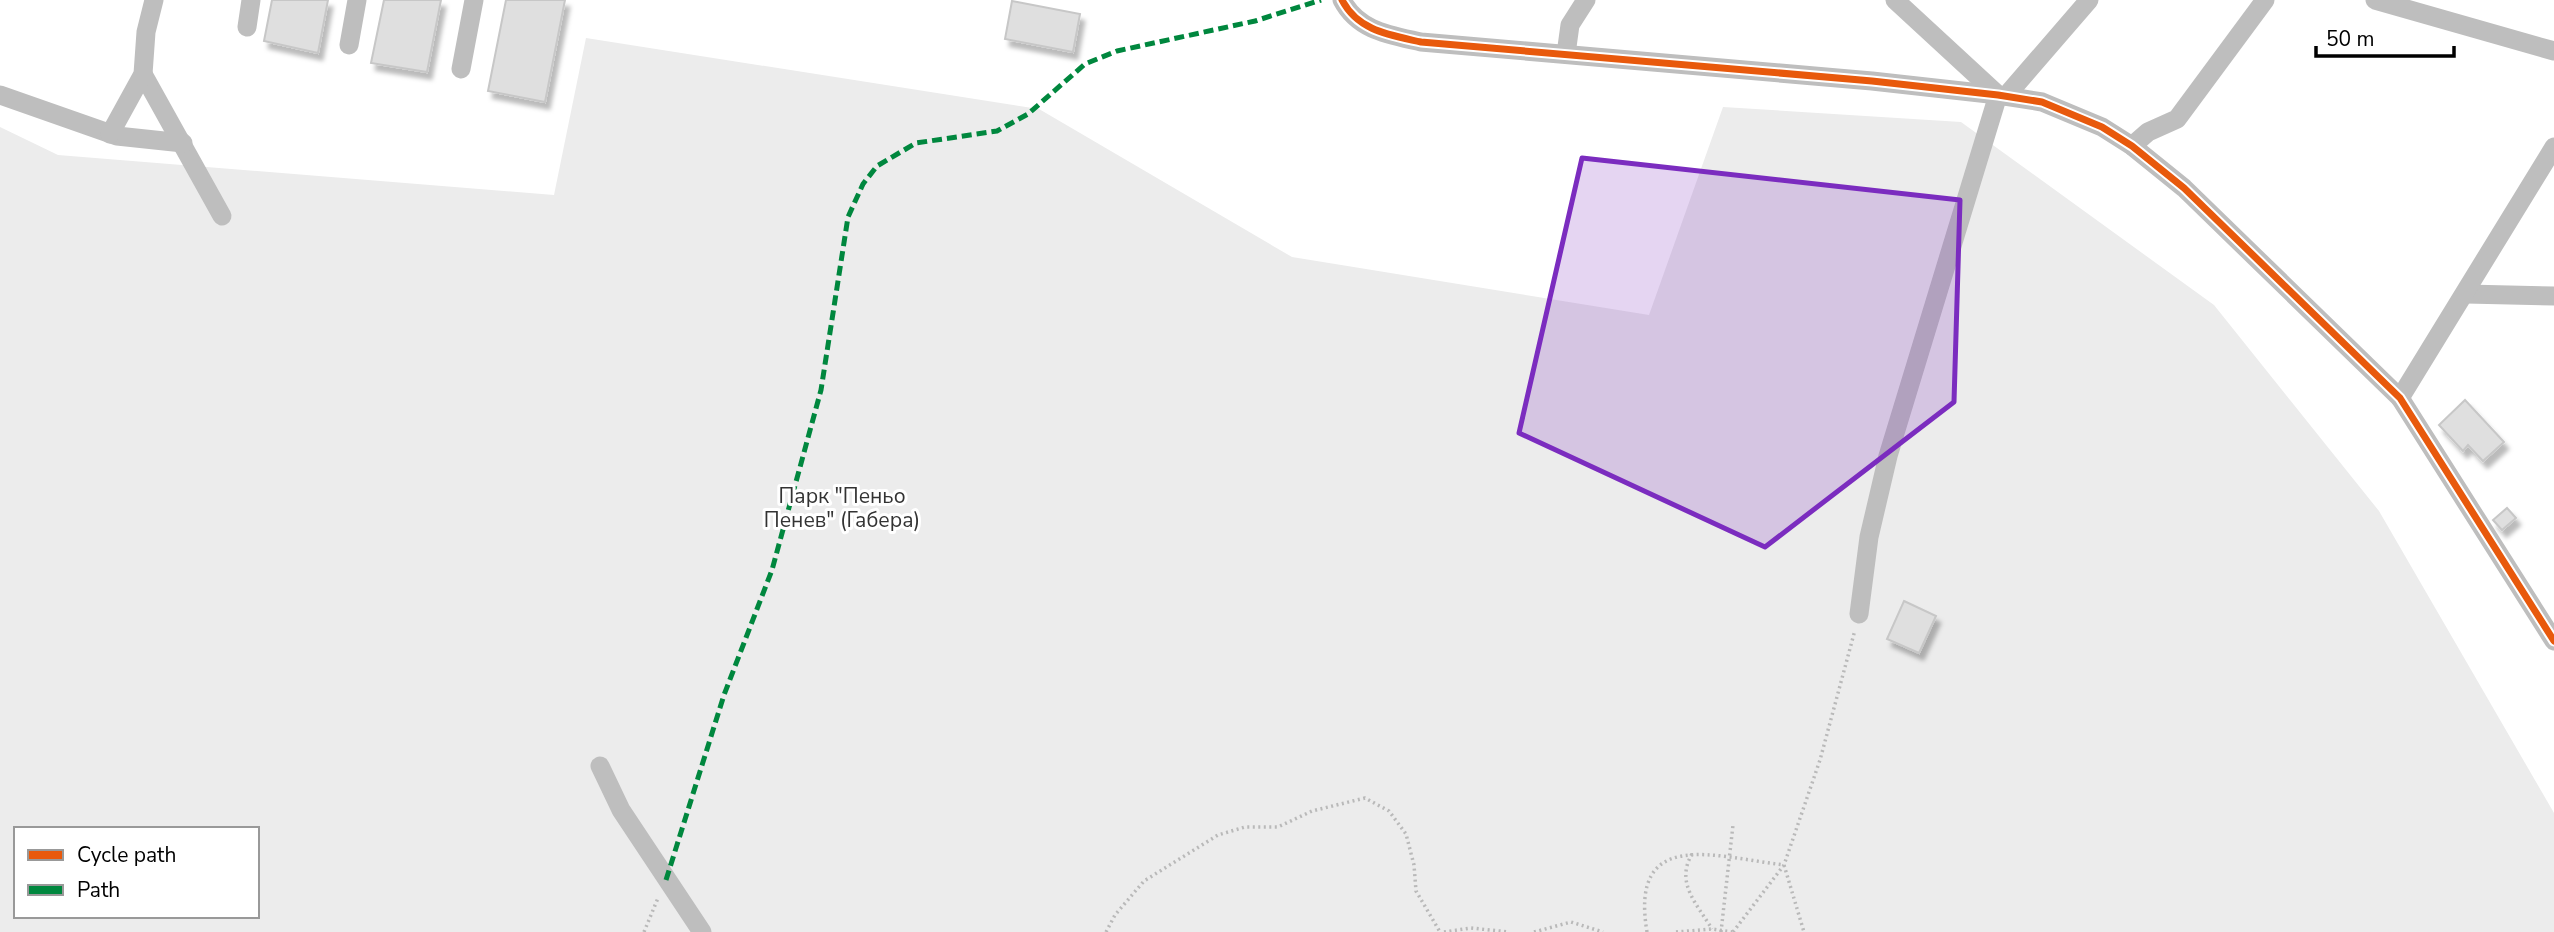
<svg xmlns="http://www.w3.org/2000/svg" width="2554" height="932" font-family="'Nunito Sans',sans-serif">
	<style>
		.green { fill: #ececec; fill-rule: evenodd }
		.building { fill: #dfdfdf; stroke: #c7c7c7; stroke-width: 2; filter: url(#shadow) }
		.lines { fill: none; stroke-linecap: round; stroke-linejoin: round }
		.path { stroke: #b9b9b9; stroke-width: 3.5; stroke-dasharray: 2 3.5; stroke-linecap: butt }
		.minor { stroke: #bebebe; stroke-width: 19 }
		.quiet { stroke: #00873e; stroke-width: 5; stroke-dasharray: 10 5; stroke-linecap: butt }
		.cycleway-casing { stroke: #fff; stroke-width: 11 }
		.cycleway { stroke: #e8590c; stroke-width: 7 }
		.marked { fill: #7b2cbf; fill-opacity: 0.2; stroke: #7b2cbf; stroke-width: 5; stroke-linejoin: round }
		.labels { text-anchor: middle; stroke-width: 6; stroke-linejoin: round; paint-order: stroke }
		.park-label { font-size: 21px; fill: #333; stroke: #fff }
	</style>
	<defs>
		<filter id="shadow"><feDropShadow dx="4.5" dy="7" stdDeviation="2" flood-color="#0004"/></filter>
	</defs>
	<rect width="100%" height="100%" fill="#fff"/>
	<path class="green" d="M 586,38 L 1039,109 L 1292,257 L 1649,315 L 1723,107 L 1961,122 L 2214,305 L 2379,511 L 2554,813 L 2554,932 L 0,932 L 0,127 L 58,155 L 554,195 ZM 16,829 L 257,829 L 257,916 L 16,916 Z"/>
	<g class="building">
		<polygon points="272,0 328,0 318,53 264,41"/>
		<polygon points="384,0 441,0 427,72 371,63"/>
		<polygon points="506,0 565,0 545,102 488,91"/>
		<polygon points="1012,1 1080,14 1073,52 1005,39"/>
		<polygon points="2465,400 2504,442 2483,461 2468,445 2463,451 2439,425"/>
		<polygon points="2507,508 2516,518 2502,530 2493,520"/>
		<polygon points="1904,601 1936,616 1919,653 1887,639"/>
	</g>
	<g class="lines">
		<g class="path">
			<path d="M 1692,854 C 1675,883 1697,904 1712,929"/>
			<polyline points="644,932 658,898"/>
			<polyline points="1106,932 1115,915 1144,881 1218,835 1245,827 1278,827 1312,811 1365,798 1389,811 1406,834 1414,865 1416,891 1440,932"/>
			<polyline points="1444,932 1471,928 1509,932"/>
			<polyline points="1534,932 1571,922 1603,932"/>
			<path d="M 1647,932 C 1629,826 1716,857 1784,865 L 1804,932"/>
			<polyline points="1676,932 1712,929 1732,932"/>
			<polyline points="1721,932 1733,825"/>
			<polyline points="1733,932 1784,865 1820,760 1855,630"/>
		</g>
		<g class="minor">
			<path d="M 1342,0 C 1358,31 1390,35 1421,42 L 1872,81 L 1998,95 L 2042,102 L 2102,127 L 2132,146 L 2184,188 L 2400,398 L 2554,641"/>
			<polyline points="2375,0 2554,51"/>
			<polyline points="247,27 251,0"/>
			<polyline points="349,45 357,0"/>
			<polyline points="1566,54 1570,25 1586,0"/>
			<polyline points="461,69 474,0"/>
			<polyline points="143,74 222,216"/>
			<polyline points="0,95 117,136 183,143"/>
			<polyline points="2006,96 2089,0"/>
			<polyline points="110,134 143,74 146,32 154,0"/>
			<polyline points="2132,146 2148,132 2177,119 2265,0"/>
			<polyline points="2466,294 2554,296"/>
			<polyline points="2400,398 2554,147"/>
			<polyline points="1859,614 1869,537 1888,456 1998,95 1895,0"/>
			<polyline points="600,766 621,810 702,932"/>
		</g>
		<polyline class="quiet" points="666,880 724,695 772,570 821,390 848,217 863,184 877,166 916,143 997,131 1028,114 1085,64 1117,51 1255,21 1321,0"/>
		<g class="cycleway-casing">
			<path id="cycleway" d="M 1342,0 C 1358,31 1390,35 1421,42 L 1872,81 L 1998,95 L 2042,102 L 2102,127 L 2132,146 L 2184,188 L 2400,398 L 2554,641"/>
		</g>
		<use href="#cycleway" class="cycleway"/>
	</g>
	<path class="marked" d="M 1582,158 L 1960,200 L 1954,402 L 1765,547 L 1519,433 Z"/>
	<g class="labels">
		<g class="park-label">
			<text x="842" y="503">Парк "Пеньо<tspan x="842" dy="24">Пенев" (Габера)</tspan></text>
		</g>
	</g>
	<rect x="14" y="827" width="245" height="91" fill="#ffffff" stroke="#999999" stroke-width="2"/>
	<rect x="28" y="850" width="35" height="10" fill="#e8590c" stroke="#999999" stroke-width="2"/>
	<text x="77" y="862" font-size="21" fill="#000000">Cycle path</text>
	<rect x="28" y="885" width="35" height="10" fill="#00873e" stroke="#999999" stroke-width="2"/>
	<text x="77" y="897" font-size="21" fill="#000000">Path</text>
	<path d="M2316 46v10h138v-10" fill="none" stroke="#000000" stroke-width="3.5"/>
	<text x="2326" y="46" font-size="21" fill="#000000" stroke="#ffffff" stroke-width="5" paint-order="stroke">50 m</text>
</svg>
